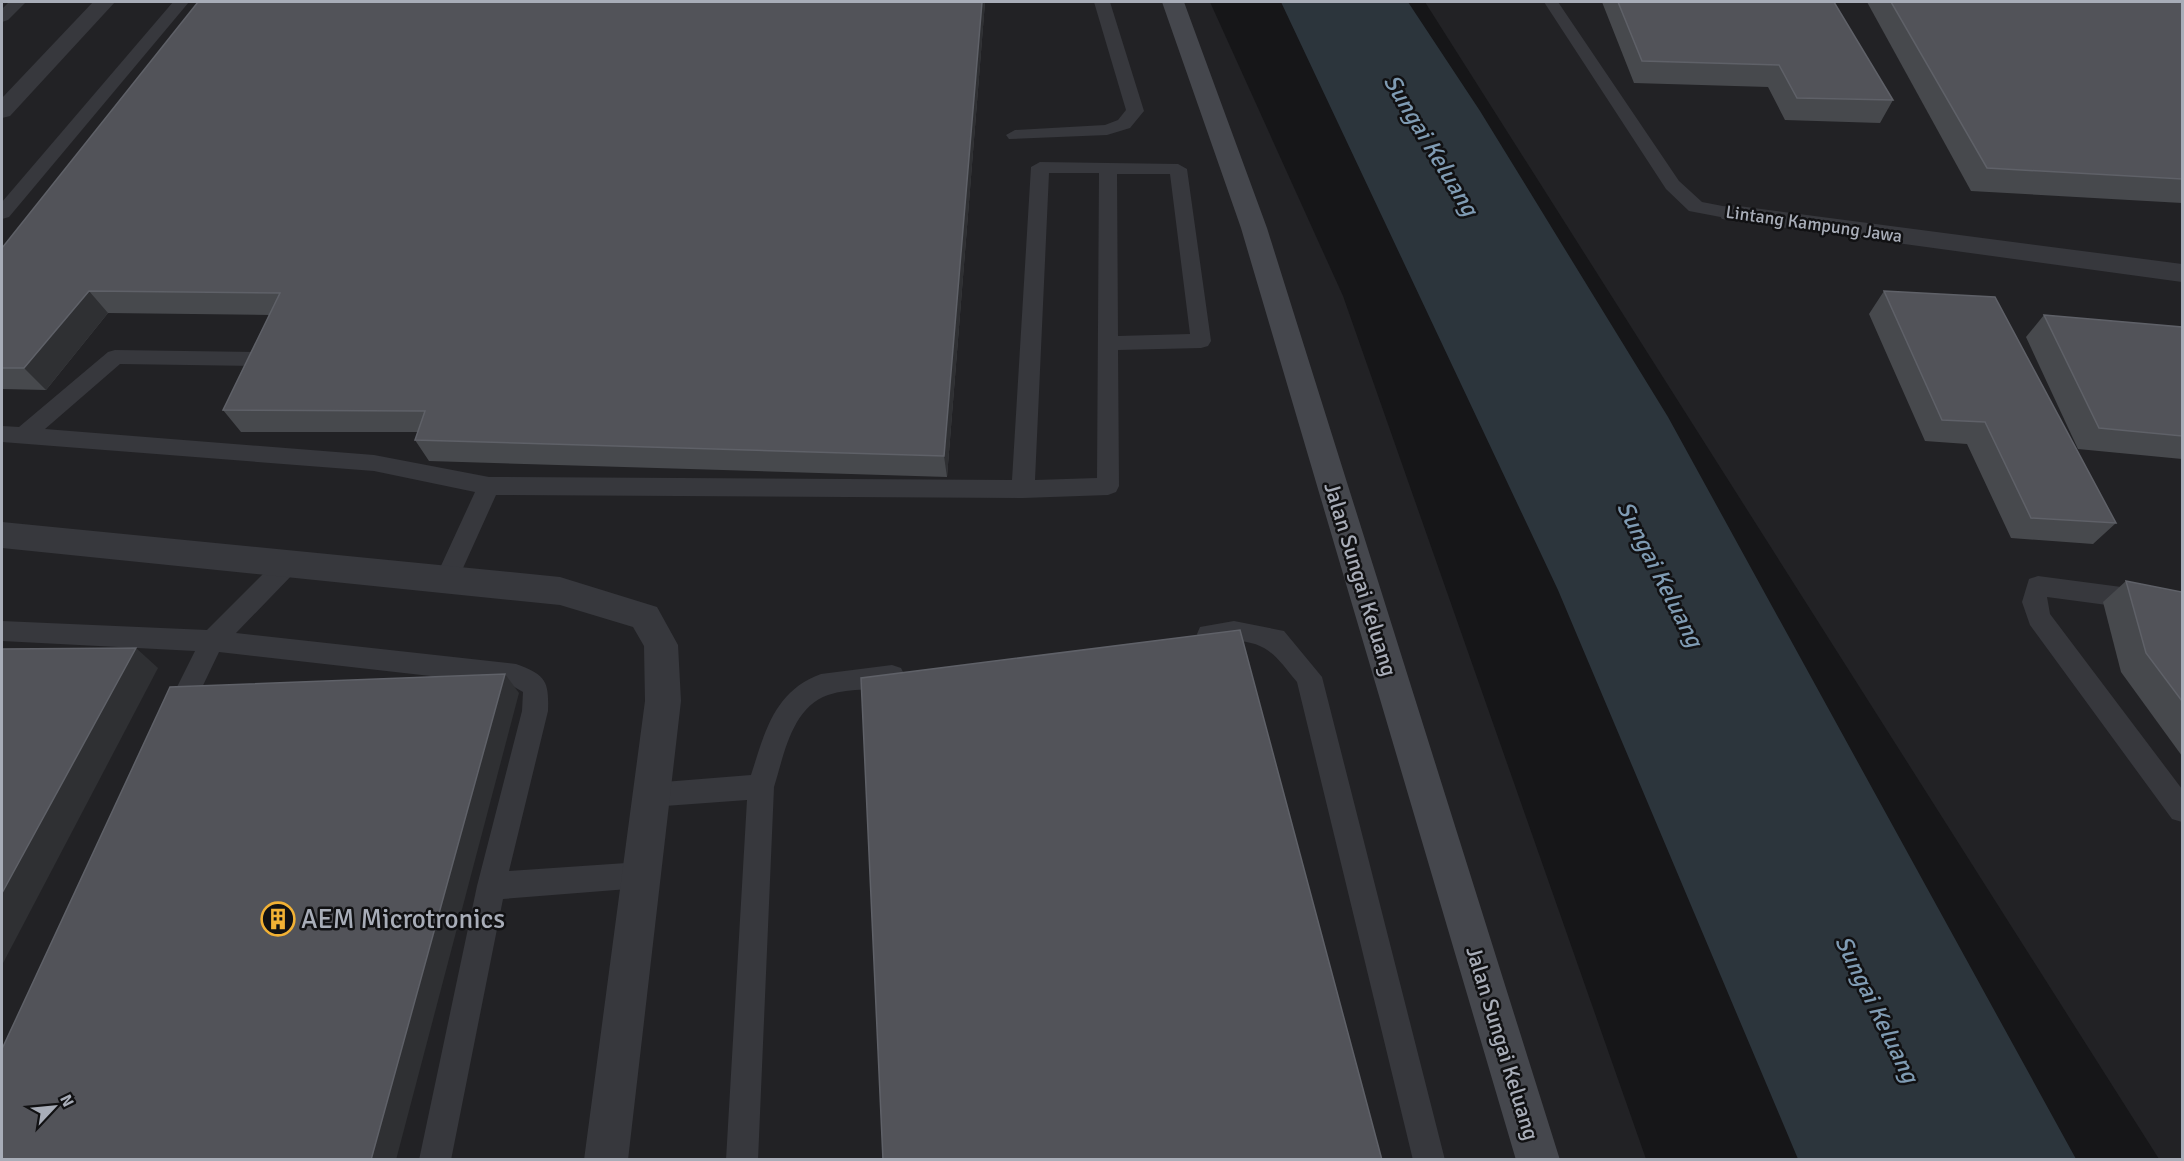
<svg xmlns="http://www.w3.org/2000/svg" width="2184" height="1161" font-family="Signika,sans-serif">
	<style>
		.built { fill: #222225 }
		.water { fill: #2c353c }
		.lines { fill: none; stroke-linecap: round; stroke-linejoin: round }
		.lane { fill: #37383d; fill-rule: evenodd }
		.street { fill: #37383d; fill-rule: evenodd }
		.secondary { fill: #45474d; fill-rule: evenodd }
		.wall { fill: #47494d }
		.shaded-wall { fill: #2f3033 }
		.building { fill: #525359; stroke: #5f6168; stroke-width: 1.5 }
		.labels { text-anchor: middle; stroke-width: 5; stroke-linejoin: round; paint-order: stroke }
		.far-street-label { font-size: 18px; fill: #a8adb8; stroke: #111113 }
		.street-label { font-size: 22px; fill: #a8adb8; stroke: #111113 }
		.water-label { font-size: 24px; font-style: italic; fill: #7f9bb3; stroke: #111113 }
		.near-poi-label { font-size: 27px; fill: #a8adb8; stroke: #111113; text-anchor: start }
	</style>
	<rect width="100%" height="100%" fill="#161618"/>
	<g class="built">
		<polygon points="2,2 1210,2 1343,296 1646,1159 2,1160"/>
		<polygon points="1425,2 2182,2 2182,1159 2159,1159"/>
	</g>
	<polygon class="water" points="1281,2 1408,2 1480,111 1668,417 2076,1159 1798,1159 1558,590"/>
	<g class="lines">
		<g class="lane">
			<polygon points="9,2 26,2 8,20 2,22 2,9"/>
			<polygon points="173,2 189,2 9,217 2,219 2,202"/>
			<polygon points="1094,2 1110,2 1144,111 1130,128 1107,135 1009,139 1006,135 1015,130 1105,125 1118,120 1126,110"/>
			<polygon points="1544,2 1558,2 1679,181 1702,202 1738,209 1740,213 1738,217 1731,219 1689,211 1666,189"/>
			<path d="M 1040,162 L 1178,164 L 1187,169 L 1211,341 L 1208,346 L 1201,348 L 1118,350 L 1119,486 L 1116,492 L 1108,495 L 1023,498 L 496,495 L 454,588 L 446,591 L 438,588 L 434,581 L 475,492 L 374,471 L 2,442 L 2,426 L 19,427 L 108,352 L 115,350 L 261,352 L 268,354 L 271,359 L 268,364 L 261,366 L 120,364 L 45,429 L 374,455 L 489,477 L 1012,480 L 1031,167 ZM 1049,173 L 1099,173 L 1097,478 L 1035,480 ZM 1117,174 L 1170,174 L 1190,334 L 1118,336 Z"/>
			<path d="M 287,555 L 295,558 L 299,565 L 295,572 L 236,633 L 516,664 C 546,675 549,681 548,711 L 509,871 L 641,862 L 651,865 L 655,875 L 651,885 L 641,888 L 503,899 L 451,1160 L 419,1160 L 477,886 L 522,711 L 523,692 L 511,685 L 219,652 L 185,723 L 176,726 L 167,723 L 163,715 L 195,651 L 2,641 L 2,621 L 207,630 L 279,558 Z"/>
			<polygon points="2038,576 2182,595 2182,615 2047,597 2050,614 2182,789 2182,822 2172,819 2030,625 2022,602 2029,579"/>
			<path d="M 1234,621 L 1284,631 L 1322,677 L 1445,1160 L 1413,1160 L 1297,682 C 1277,658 1268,641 1233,641 C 1221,642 1212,645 1200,641 L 1197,634 L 1200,627 Z"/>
			<path d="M 892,665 L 901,668 L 905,676 L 901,684 C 878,692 851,687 828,695 C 792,707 784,755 774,787 L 758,1160 L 726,1160 L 747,800 L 651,807 L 641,804 L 637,795 L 641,786 L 651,783 L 751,775 C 765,732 774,691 821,674 Z"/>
		</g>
		<g class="street">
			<polygon points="93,2 115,2 10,116 2,118 2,98"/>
			<polygon points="1731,205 2182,264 2182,282 1722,219 1718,213 1722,207"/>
			<polygon points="2,522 560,577 657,607 678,645 681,701 628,1160 584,1160 645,701 644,646 633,627 560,605 2,548"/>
		</g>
		<polygon class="secondary" points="1162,2 1184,2 1267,228 1560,1160 1516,1160 1241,228"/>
	</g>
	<g class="wall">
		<polygon points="985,2 947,477 429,461 415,440 418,432 241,432 223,410 270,315 108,313 46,390 2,389 2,248"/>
		<polygon points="1602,2 1834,2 1893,100 1880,123 1785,120 1768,87 1634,83"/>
		<polygon points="1867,2 2182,2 2182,203 1971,191"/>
		<polygon points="1884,291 2116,523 2093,544 2011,538 1967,444 1925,441 1869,314"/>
		<polygon points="2044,315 2182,327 2182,459 2078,449 2026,337"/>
		<polygon points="2126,581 2182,592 2182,756 2121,672 2103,602"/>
	</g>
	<g class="shaded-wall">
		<polygon points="982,2 985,2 947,477 944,456"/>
		<polygon points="89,291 108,313 46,390 24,368"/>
		<polygon points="136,648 158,668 2,965 2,893"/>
		<polygon points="505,674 519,693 396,1160 371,1160"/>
	</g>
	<g class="building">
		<polygon points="198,2 982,2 944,456 415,440 425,411 223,410 280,293 89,291 24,368 2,368 2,248"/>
		<polygon points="1618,2 1834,2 1893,100 1797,98 1779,65 1642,61"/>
		<polygon points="1891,2 2182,2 2182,179 1987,168"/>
		<polygon points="1884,291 1995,297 2116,523 2031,518 1985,422 1942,420"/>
		<polygon points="2044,315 2182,327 2182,436 2099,428"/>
		<polygon points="2126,581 2182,592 2182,701 2146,653"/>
		<polygon points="1240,630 1382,1160 883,1160 861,678"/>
		<polygon points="136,648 2,893 2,649"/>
		<polygon points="505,674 371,1160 2,1160 2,1049 170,687"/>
	</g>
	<defs>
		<g id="building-ring" transform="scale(1.725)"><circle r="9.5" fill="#111113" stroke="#f2b134" stroke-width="1.5"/><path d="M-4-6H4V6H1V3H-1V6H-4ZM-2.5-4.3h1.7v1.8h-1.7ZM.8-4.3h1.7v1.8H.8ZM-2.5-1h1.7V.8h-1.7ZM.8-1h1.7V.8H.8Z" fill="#f2b134"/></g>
	</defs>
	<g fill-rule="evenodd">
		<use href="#building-ring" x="278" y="919"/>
	</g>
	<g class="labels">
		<g class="far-street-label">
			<text transform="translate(1814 224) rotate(8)" y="6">Lintang Kampung Jawa</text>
		</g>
		<g class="street-label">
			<text transform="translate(1361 579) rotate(73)" y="8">Jalan Sungai Keluang</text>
			<text transform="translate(1503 1043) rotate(73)" y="8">Jalan Sungai Keluang</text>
		</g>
		<g class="water-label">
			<text transform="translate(1431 145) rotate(59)" y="8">Sungai Keluang</text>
			<text transform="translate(1660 574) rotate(63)" y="8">Sungai Keluang</text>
			<text transform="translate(1877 1009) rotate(64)" y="8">Sungai Keluang</text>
		</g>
		<g class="near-poi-label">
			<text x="301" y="928">AEM Microtronics</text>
		</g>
	</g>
	<rect width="2184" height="1161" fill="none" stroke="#a8adb8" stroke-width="6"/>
	<g transform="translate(54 1107) rotate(64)" stroke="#111113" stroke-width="4.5" paint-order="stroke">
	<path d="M0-4.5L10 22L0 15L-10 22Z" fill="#a8adb8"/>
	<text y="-9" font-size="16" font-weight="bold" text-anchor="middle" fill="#a8adb8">N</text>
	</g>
</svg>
